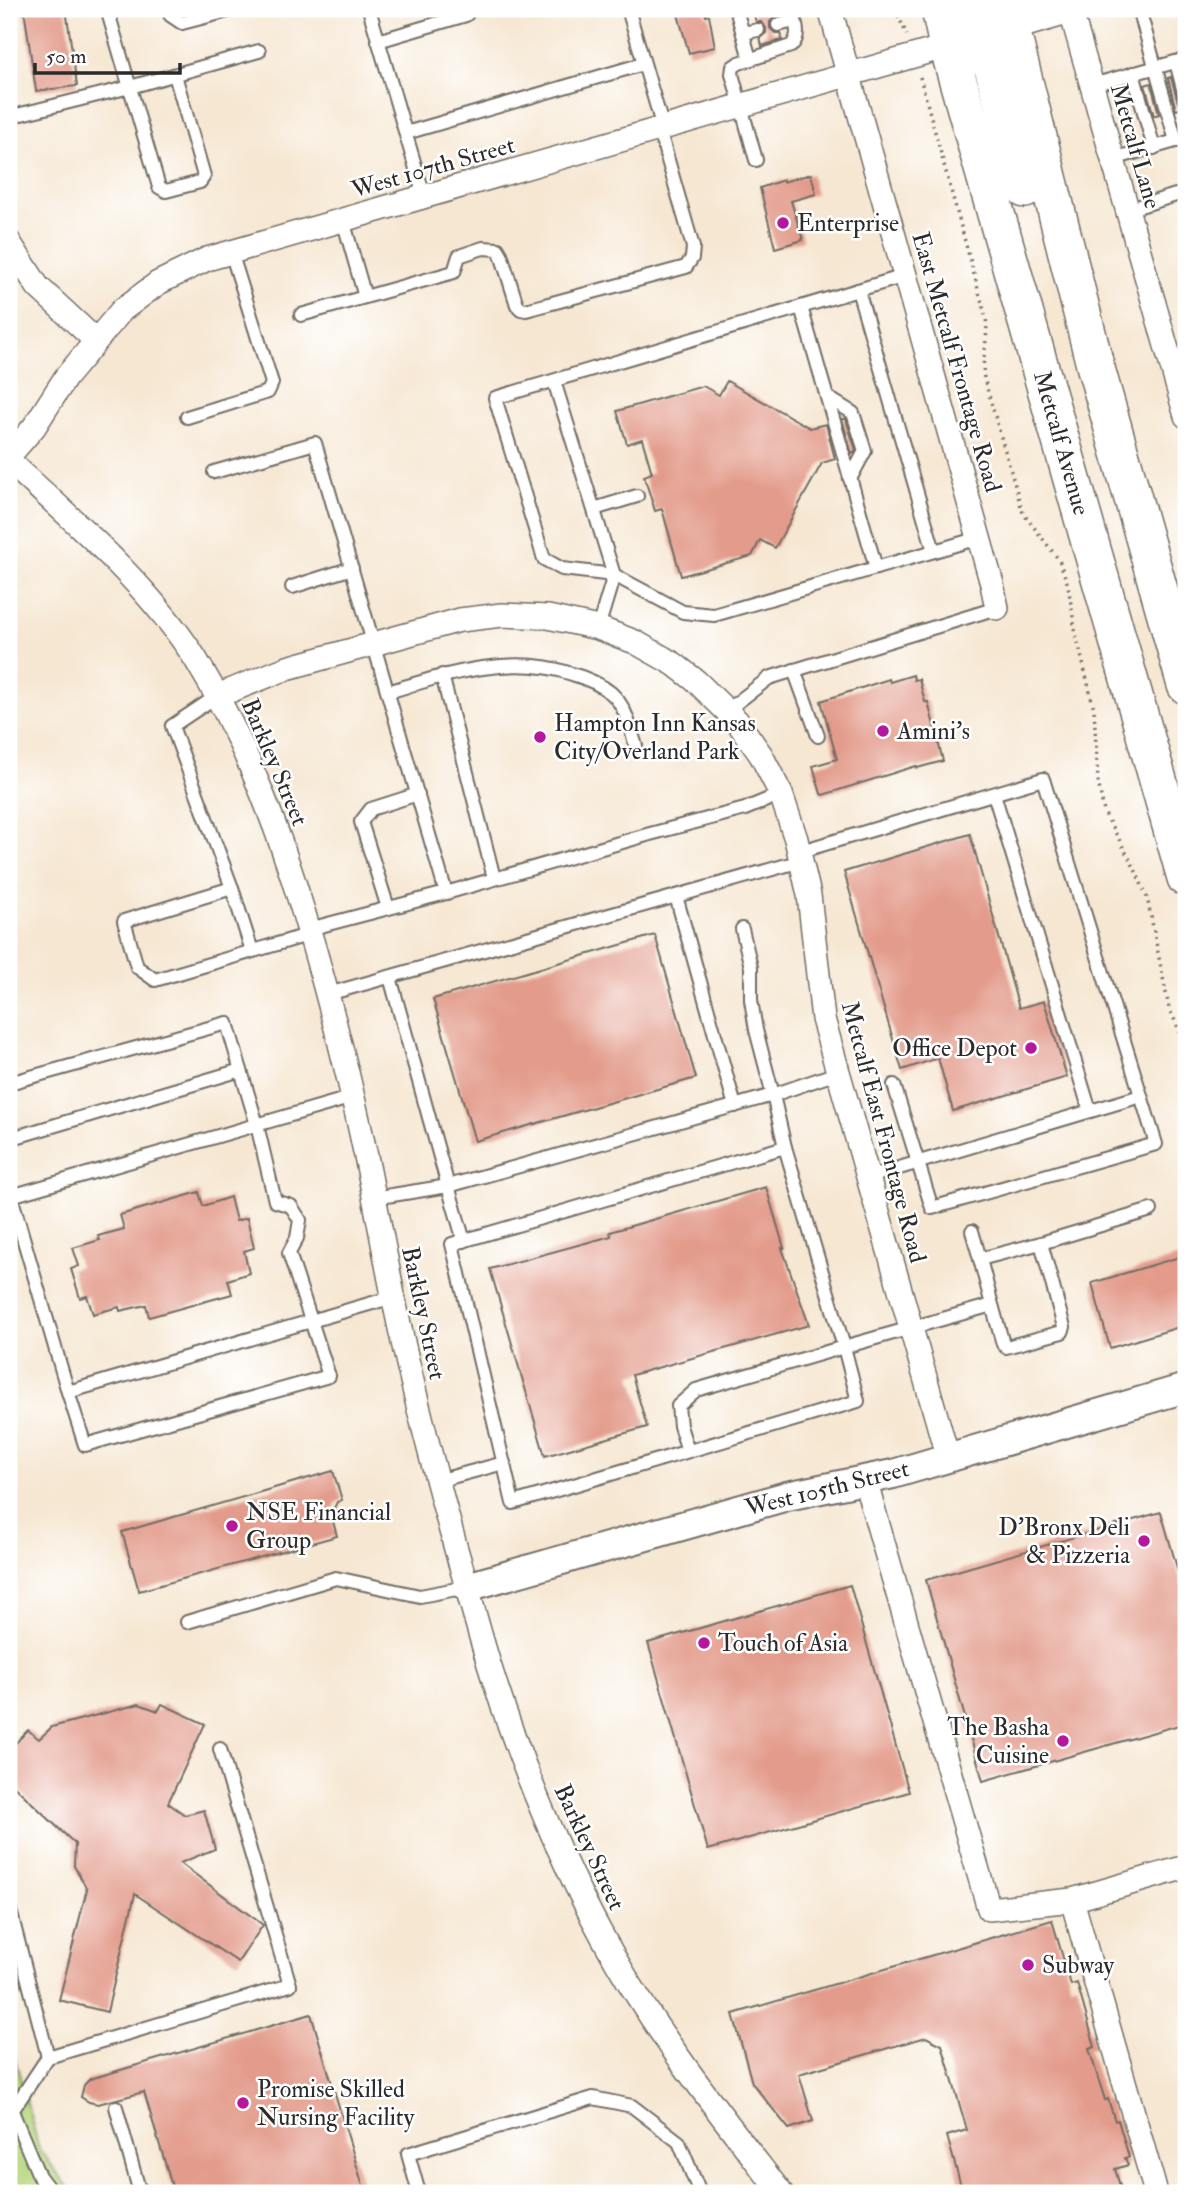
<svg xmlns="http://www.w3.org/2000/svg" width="1195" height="2202" font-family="'IM FELL Double Pica',serif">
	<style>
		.green { fill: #b7d880; stroke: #718256; stroke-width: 2 }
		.building { fill: #e39c8c }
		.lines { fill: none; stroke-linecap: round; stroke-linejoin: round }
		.service-casing { stroke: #726d65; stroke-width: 16 }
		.minor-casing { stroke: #726d65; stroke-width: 26 }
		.tertiary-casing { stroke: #726d65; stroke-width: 32 }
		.primary-casing { stroke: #726d65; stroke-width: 40 }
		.path { stroke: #726d65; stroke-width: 3.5; stroke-dasharray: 2 5; stroke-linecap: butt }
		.service { stroke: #fff; stroke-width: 12 }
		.minor { stroke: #fff; stroke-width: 23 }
		.tertiary { stroke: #fff; stroke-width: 28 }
		.primary { stroke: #fff; stroke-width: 37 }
		.poi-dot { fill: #b5179e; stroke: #fff; stroke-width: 2.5 }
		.labels { text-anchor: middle; stroke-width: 5; stroke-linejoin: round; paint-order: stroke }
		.street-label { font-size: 24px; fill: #2b2b2b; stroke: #fff }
		.poi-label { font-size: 24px; fill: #2b2b2b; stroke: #fff; text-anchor: start }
	</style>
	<rect width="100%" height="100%" fill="#fff"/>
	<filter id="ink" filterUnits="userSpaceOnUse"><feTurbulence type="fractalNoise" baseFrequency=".0143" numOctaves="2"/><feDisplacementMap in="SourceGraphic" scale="14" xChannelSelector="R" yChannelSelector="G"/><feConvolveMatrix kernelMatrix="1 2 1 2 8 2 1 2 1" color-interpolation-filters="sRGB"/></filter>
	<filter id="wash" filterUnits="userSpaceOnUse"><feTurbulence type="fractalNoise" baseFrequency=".00686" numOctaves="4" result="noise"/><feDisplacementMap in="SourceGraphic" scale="28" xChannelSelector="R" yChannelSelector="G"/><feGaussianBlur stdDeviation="1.57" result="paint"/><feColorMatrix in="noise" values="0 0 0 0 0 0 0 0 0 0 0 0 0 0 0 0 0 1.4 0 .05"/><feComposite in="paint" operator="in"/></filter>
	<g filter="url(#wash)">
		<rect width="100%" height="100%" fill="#f6e7d2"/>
		<polygon class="green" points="9,2036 39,2149 73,2193 9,2193"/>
		<g id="blocks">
			<g class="building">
				<polygon points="24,9 66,9 77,86 36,91"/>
				<polygon points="685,9 704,9 706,16 709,15 715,47 689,53 677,11"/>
				<polygon points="752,9 774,9 776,16 770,22 770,28 775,33 781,33 782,40 762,46 760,38 766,33 766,28 761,22 756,22"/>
				<polygon points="1171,77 1178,102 1183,108 1176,110 1168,78"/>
				<polygon points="1151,83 1159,114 1154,116 1145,85"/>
				<polygon points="811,174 816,194 791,201 803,240 775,248 760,188 783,180 783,182"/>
				<polygon points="727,381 810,428 826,424 835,459 822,463 775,548 760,540 752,556 681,576 662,509 655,511 644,476 652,473 642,439 627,444 617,411 703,386 719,395"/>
				<polygon points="842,419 846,419 856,450 854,453 852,454"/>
				<polygon points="913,675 914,680 919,679 925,702 928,702 943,761 917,768 916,766 823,795 821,794 813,766 837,759 821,701 889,679 890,682"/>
				<polygon points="970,834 1019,1008 1044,1001 1067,1077 953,1111 938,1058 902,1070 844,872"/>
				<polygon points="655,935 696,1078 475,1141 433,999"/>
				<polygon points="766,1187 784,1248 782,1248 809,1325 632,1375 647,1427 545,1456 490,1269 611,1236 610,1232"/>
				<polygon points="199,1192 203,1206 230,1197 236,1221 247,1218 254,1248 244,1251 249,1273 228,1280 232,1294 149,1317 146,1305 120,1311 119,1307 93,1314 87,1296 80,1298 71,1269 79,1266 73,1248 100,1240 98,1236 124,1229 120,1215"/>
				<polygon points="1186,1255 1186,1325 1110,1348 1092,1283"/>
				<polygon points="333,1471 342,1500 337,1502 331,1514 337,1536 139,1591 122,1532"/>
				<polygon points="1161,1512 1186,1599 1186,1723 983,1781 926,1580"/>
				<polygon points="850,1585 909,1792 708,1850 648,1643"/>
				<polygon points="139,1704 158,1711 162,1704 205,1724 168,1803 185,1815 204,1810 215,1849 180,1863 263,1925 238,1962 135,1894 107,2012 59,2000 87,1889 74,1866 75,1844 9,1781 9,1750 28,1730 39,1739 52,1727"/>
				<polygon points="1052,1920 1071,1985 1077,1983 1095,2047 1089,2049 1105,2100 1108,2099 1115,2121 1118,2120 1129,2157 1125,2158 1128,2165 1115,2169 1122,2193 963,2193 947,2136 967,2130 942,2045 926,2037 799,2074 813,2121 789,2129 752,2083 733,2014"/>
				<polygon points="311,2014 365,2193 174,2193 144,2092 98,2104 89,2102 81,2097 84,2085 90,2079"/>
			</g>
		</g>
	</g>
	<g filter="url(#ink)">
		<use href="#blocks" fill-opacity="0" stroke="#726d65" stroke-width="2"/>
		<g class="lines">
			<g class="service-casing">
				<g id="service">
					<polyline points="107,9 159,187 166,191 200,182 204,176 175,75"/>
					<polyline points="169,9 170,15 182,23 236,9"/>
					<polyline points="369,9 424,196"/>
					<polyline points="628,9 663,128"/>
					<polyline points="736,9 750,59"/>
					<polyline points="1139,9 1176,141"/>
					<polyline points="778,25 795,21"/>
					<polyline points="743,33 758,30"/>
					<polyline points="378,41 466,15 471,9"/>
					<polyline points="1176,62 1186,100"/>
					<polyline points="1133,73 1154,148"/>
					<polyline points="1092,85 1186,59"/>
					<polyline points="9,117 130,87 259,51"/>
					<polyline points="406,133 643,64"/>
					<polyline points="1113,159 1186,138"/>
					<path d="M 756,160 L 732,74 L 733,67 L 739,63 L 791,46 C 802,35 795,23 792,9"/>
					<polyline points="1127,210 1176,195 1186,195"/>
					<polyline points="343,220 365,297"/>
					<polyline points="905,276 495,398 544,559 562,569 614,575 683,612 714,615 979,538"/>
					<polyline points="858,290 934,551"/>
					<polyline points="801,307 876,568"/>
					<polyline points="301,315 454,272 459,256 483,248 498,249 501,254 517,305 521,309 526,310 686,267 692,258 693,247 659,129"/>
					<polyline points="554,381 614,575 598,628"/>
					<polyline points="827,397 853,413 865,451 850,479"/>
					<polyline points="187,417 268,392 272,383 231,252"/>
					<polyline points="214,472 315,443 446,893 309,929"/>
					<polyline points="594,509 637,496"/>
					<polyline points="292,587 352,568"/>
					<polyline points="794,670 818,736"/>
					<polyline points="442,675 494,878"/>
					<path d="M 388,692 C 447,674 512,653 572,674 C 586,678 600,684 611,693 C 626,706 630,728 636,746"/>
					<polyline points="217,696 172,726 232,888"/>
					<polyline points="726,711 769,678 997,608"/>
					<polyline points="994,794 1090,1111"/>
					<polyline points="798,852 1043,779 1156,1144 932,1208 894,1085"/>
					<polyline points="446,893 650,834 745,809 781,794"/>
					<polyline points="676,896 735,1106"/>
					<polyline points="388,908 361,822 371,809 418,794"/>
					<polyline points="252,951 232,888 124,921 137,967 155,980 311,934"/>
					<polyline points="390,977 448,1186 773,1095 756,1030 751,1000 751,967 742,929"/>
					<polyline points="328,994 801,861"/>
					<polyline points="9,1083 227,1023 257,1125 275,1201 291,1206 300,1220 297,1238 289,1253 329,1376 85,1445 68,1392"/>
					<polyline points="353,1097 11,1196 68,1392 393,1297"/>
					<polyline points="9,1139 241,1070"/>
					<polyline points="785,1147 773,1095 837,1073"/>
					<polyline points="869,1177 1141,1096"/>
					<polyline points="374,1198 448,1186 464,1241"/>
					<polyline points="972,1231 980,1259"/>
					<polyline points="1041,1243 1151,1210"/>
					<polyline points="688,1451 680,1426 678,1406 696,1390 844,1347 785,1147 452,1244 513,1503 858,1401 844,1347 992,1305 1003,1344 1006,1347 1062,1332 1064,1327 1041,1243 980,1259 992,1305"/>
					<polyline points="437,1481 504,1463"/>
					<polyline points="187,1622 336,1578 420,1596 467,1587"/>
					<polyline points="9,1906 48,2057"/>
					<polyline points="116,2107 140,2193"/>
					<polyline points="52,2193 39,2176 12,2111 48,2057 290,1985 220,1749"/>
					<polyline points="419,2193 408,2154 593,2098 632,2106 679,2142 700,2193"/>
				</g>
			</g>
			<g class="minor-casing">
				<g id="minor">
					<polyline points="830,9 992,584 997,608"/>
					<polyline points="1071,12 1186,416"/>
					<polyline points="1012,29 1081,9"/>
					<polyline points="9,242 38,287 95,340"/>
					<polyline points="9,456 34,427 66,377 122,310 158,283 207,259 948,46"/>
					<path d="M 9,461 C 72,519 149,586 195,658 C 238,728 268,802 293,879 C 323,972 347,1066 367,1161 C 376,1205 384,1250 393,1295 C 410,1380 433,1465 456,1549 C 469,1593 480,1637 494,1680 C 526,1778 566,1875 618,1964 C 665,2045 724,2119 781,2193"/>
					<polyline points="217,696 287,668 460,620 502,615 548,617 598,628 635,642 674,664 696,681 737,721 761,755 781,794 796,839 809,895 823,1019 948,1458"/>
					<polyline points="865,1480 989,1909 1072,1900 1186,1867"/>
					<polyline points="1072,1900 1156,2193"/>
				</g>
			</g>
			<g class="tertiary-casing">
				<polyline id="tertiary" points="467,1587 787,1496 893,1474 1186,1388"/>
			</g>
			<g class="primary-casing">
				<g id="primary">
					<polyline points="940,9 948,46 1186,878"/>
					<path d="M 969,9 C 982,22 994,26 1012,29"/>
					<polyline points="1006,9 1095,365 1186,685"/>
					<polyline points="948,46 968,44 992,63 1025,189"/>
				</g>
			</g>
			<g class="path">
				<polyline points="895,9 907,35"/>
				<path d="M 920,77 L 986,318 C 989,339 981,358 984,378 L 1023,513 L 1059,560 L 1068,585 L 1075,630 L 1094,709 L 1098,781 L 1104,812 L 1134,867 L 1147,897 L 1169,1008 L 1186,1045"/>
			</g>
			<use href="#service" class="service"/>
			<use href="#minor" class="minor"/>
			<use href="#tertiary" class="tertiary"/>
			<use href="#primary" class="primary"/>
		</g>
	</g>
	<g class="poi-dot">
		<circle cx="783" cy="223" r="7"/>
		<circle cx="883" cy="731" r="7"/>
		<circle cx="540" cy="737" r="7"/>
		<circle cx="1031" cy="1048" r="7"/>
		<circle cx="232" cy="1526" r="7"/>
		<circle cx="1144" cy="1541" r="7"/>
		<circle cx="704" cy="1643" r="7"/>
		<circle cx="1063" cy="1741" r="7"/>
		<circle cx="1028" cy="1965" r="7"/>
		<circle cx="243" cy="2103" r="7"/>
	</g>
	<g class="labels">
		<g class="street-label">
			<text transform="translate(1136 146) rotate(74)" y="8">Metcalf Lane</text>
			<text transform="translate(433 167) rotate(-16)" y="8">West 107th Street</text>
			<text transform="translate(957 362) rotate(74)" y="8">East Metcalf Frontage Road</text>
			<text transform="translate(1062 443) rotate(74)" y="8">Metcalf Avenue</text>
			<text transform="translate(275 762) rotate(67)" y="8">Barkley Street</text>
			<text transform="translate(884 1132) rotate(75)" y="8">Metcalf East Frontage Road</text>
			<text transform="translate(424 1313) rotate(78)" y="8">Barkley Street</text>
			<text transform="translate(827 1488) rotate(-14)" y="8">West 105th Street</text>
			<text transform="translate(590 1847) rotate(65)" y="8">Barkley Street</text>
		</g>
		<g class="poi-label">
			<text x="797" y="231">Enterprise</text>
			<text x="554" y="731">Hampton Inn Kansas<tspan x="554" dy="28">City/Overland Park</tspan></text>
			<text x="897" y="739">Amini's</text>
			<text x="1017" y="1056" text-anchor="end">Office Depot</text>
			<text x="246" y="1520">NSE Financial<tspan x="246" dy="28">Group</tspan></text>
			<text x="1130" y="1535" text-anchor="end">D'Bronx Deli<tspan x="1130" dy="28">&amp; Pizzeria</tspan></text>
			<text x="718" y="1651">Touch of Asia</text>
			<text x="1049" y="1735" text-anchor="end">The Basha<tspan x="1049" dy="28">Cuisine</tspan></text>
			<text x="1042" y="1973">Subway</text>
			<text x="257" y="2097">Promise Skilled<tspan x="257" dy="28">Nursing Facility</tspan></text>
		</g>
	</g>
	<rect width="1195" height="2202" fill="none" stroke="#fff" stroke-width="35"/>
	<path d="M35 63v10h145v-10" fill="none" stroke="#2b2b2b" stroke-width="3.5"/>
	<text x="46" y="63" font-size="21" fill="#2b2b2b" stroke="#ffffff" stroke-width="5" paint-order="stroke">50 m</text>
</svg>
